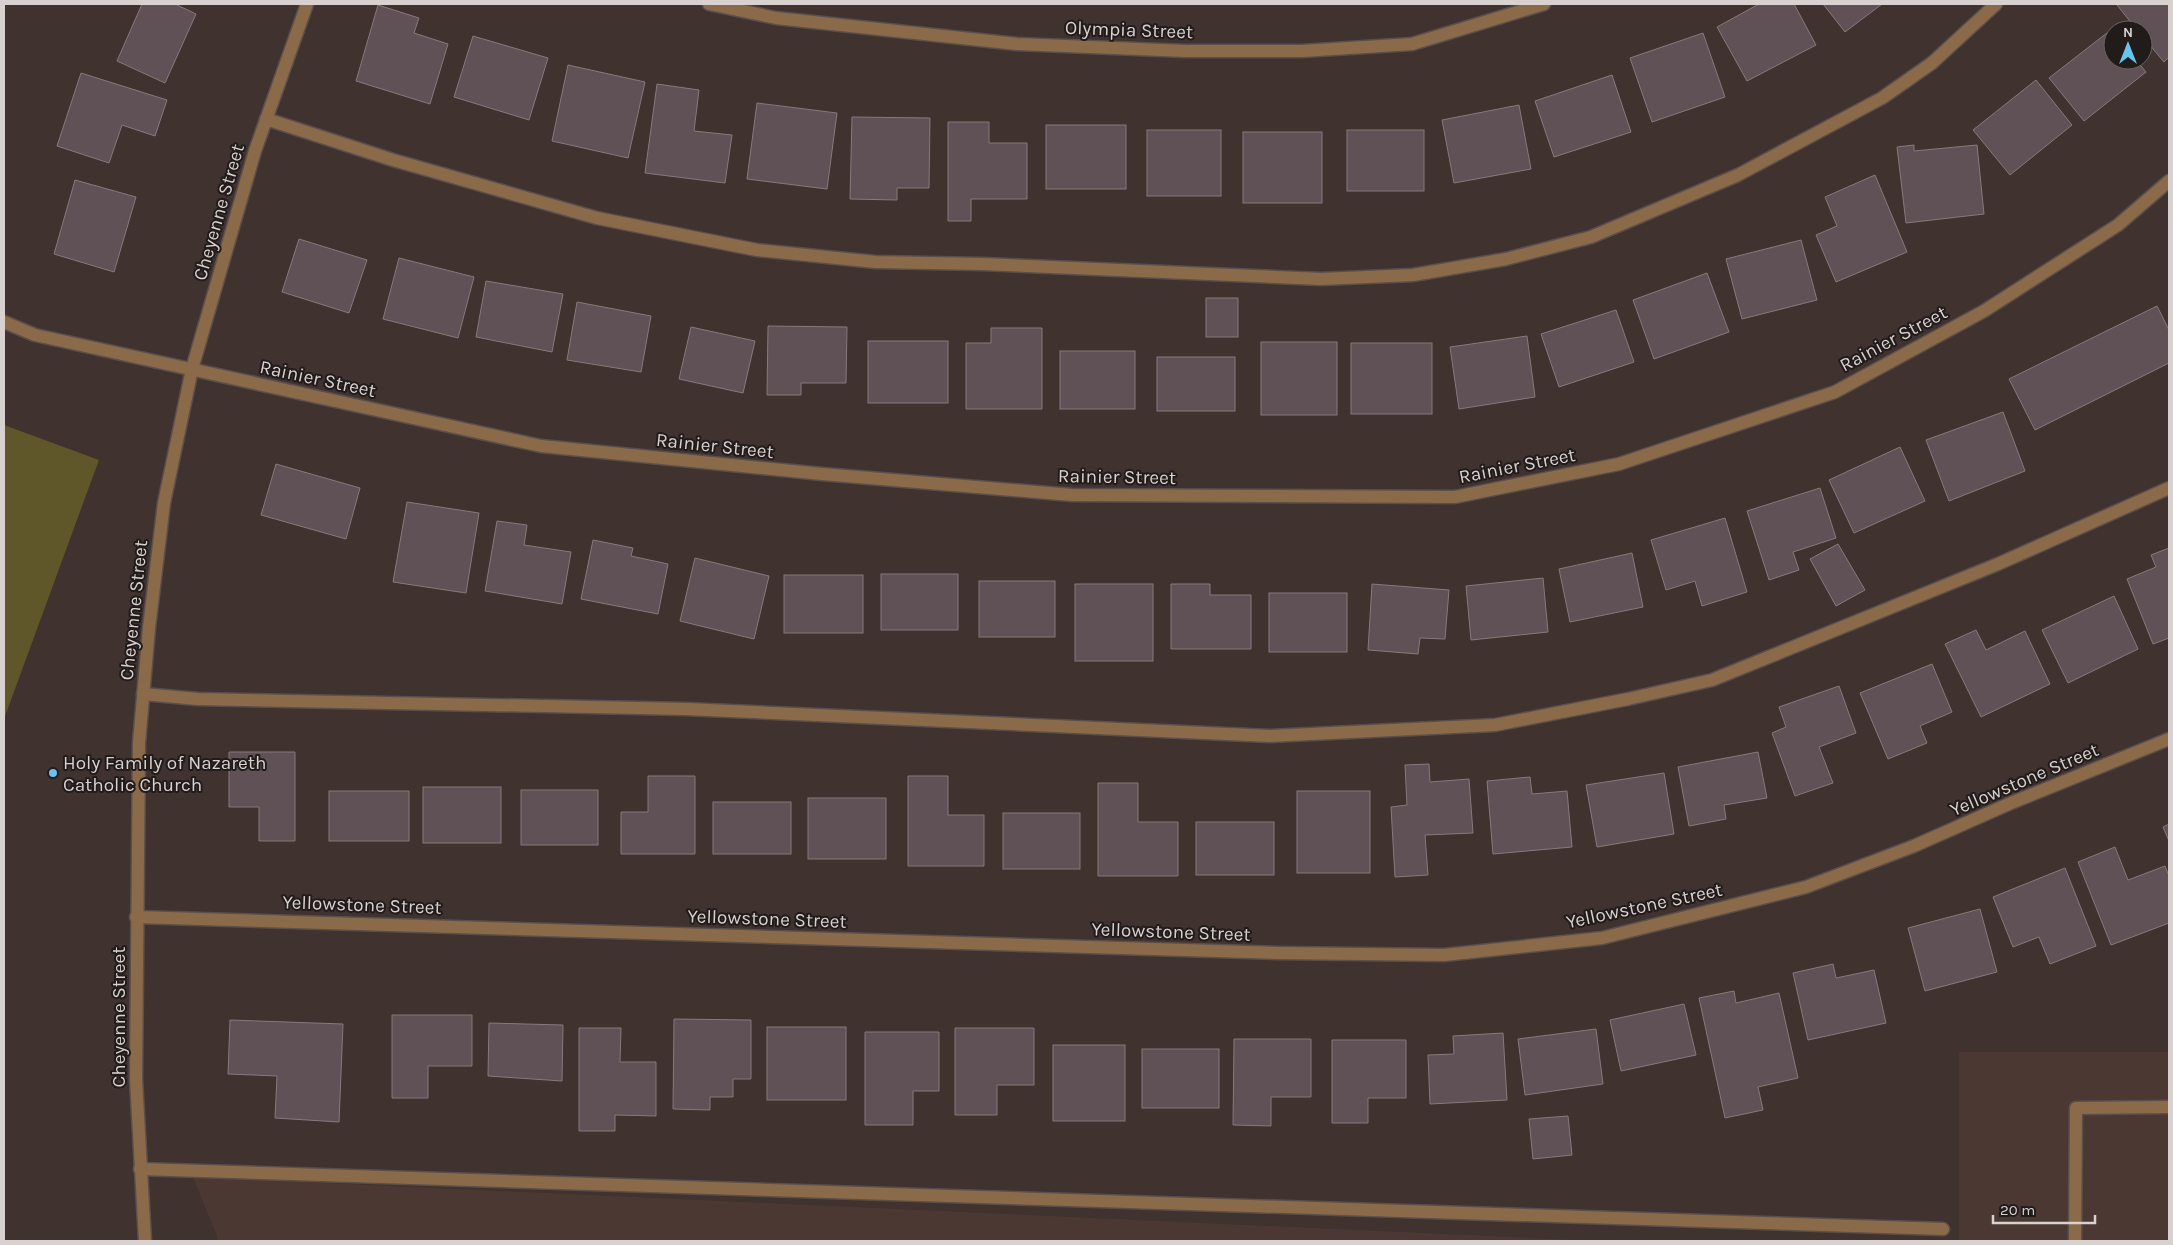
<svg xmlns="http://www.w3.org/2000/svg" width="2173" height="1245" font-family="Karla,sans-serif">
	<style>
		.built { fill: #4c3833 }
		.grass { fill: #5f5629 }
		.building { fill: #5f5155; stroke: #88797d }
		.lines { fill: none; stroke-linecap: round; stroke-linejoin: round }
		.minor-casing { stroke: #5b4f4c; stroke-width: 15 }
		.minor { stroke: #8b6a4a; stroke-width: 12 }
		.poi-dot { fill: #66c4ef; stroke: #211b1a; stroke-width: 2 }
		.labels { text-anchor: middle; stroke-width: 4; stroke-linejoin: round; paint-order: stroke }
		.street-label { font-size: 19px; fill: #d9d1cf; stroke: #211b1a }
		.poi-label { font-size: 19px; fill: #d9d1cf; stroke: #211b1a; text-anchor: start }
	</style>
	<rect width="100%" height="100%" fill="#3f322f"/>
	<g class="built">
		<rect x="1959" y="1052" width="210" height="189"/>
		<polygon points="193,1177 1597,1241 217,1241 217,1236"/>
	</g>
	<polygon class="grass" points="4,425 99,460 4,719"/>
	<g class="building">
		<polygon points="142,4 175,4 196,14 165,83 117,61"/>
		<polygon points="1759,4 1794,4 1816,45 1747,81 1717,27"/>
		<polygon points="1823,4 1882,4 1845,32"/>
		<polygon points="2119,4 2169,4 2169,57 2164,62 2143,37 2143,30 2137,30 2117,5"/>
		<polygon points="378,5 419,18 414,33 448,44 430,104 356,81"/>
		<polygon points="2112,29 2113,60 2136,60 2146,72 2084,121 2049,78"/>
		<polygon points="1703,33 1725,97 1652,122 1630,58"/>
		<polygon points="473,36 548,58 529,120 454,97"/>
		<polygon points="568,65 645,82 628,158 552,141"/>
		<polygon points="81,73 167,100 155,136 122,125 109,163 57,146"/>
		<polygon points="1612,75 1631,132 1554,157 1535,101"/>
		<polygon points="2036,80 2072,125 2010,175 1973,130"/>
		<polygon points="657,84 699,90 694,131 732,135 725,183 645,173"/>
		<polygon points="757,103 837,113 827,189 747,179"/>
		<polygon points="1519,105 1531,169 1454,183 1442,120"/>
		<polygon points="852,117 930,118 929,188 897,188 897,200 850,199"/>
		<polygon points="948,122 989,122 989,143 1027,143 1027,199 971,199 971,221 948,221"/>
		<rect x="1046" y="125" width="80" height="64"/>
		<rect x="1147" y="130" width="74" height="66"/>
		<rect x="1347" y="130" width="77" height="61"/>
		<rect x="1243" y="132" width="79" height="71"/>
		<polygon points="1914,145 1914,151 1977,145 1984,214 1906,223 1897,147"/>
		<polygon points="1875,175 1907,252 1836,282 1816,235 1837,226 1825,197"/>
		<polygon points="75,180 136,197 114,272 54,254"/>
		<polygon points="299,239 367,260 349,313 282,292"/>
		<polygon points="1801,240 1817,300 1742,319 1726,259"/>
		<polygon points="399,258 474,277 458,338 383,319"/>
		<polygon points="1707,273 1729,332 1654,359 1633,300"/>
		<polygon points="486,281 563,294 552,352 476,337"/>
		<rect x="1206" y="298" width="32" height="39"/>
		<polygon points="577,302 651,316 641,372 567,360"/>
		<polygon points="2157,306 2169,330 2169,363 2035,430 2009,379"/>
		<polygon points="1616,310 1634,362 1559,387 1541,334"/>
		<polygon points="768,326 847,327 846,383 801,383 801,395 767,395"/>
		<polygon points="691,327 755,341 743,393 679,379"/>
		<polygon points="991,328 1042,328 1042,409 966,409 966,343 991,343"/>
		<polygon points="1527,336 1535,397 1459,409 1450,347"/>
		<rect x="868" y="341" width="80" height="62"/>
		<rect x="1261" y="342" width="76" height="73"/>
		<rect x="1351" y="343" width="81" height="71"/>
		<rect x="1060" y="351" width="75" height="58"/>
		<rect x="1157" y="357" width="78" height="54"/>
		<polygon points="2003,412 2025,471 1949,501 1926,440"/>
		<polygon points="1900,447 1925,501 1854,533 1829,480"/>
		<polygon points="276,464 360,488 346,539 261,515"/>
		<polygon points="1820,488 1836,538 1793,552 1799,570 1769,580 1747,511"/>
		<polygon points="407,502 479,513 466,593 393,582"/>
		<polygon points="1725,518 1747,592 1702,606 1695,581 1666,590 1651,540"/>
		<polygon points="497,521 527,525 524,545 571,552 562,604 485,591"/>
		<polygon points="593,540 633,548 631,556 668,564 658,614 581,599"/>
		<polygon points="1838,544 1865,590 1836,606 1810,559"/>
		<polygon points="2169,548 2169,638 2153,644 2127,579 2156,567 2151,555"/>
		<polygon points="1632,553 1643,607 1570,622 1559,569"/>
		<polygon points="695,558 769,576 754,639 680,621"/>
		<rect x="881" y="574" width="77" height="56"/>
		<rect x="784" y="575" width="79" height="58"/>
		<polygon points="1543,578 1548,632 1471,640 1466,586"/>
		<rect x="979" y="581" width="76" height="56"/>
		<rect x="1075" y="584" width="78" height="77"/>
		<polygon points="1171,584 1210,584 1210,595 1251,595 1251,649 1171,649"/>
		<polygon points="1372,584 1449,590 1445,639 1420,638 1418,654 1368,650"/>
		<rect x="1269" y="593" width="78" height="59"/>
		<polygon points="2114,596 2138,649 2068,683 2042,630"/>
		<polygon points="1976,630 1986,650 2025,631 2050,684 1981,717 1945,644"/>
		<polygon points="1932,664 1952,712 1920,726 1927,743 1888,759 1860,693"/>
		<polygon points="1839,686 1856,733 1819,747 1833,783 1795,796 1772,733 1786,727 1779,707"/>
		<polygon points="229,752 295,752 295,841 259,841 259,807 229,807"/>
		<polygon points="1758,752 1767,798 1724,805 1726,819 1689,826 1678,767"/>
		<polygon points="1429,764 1430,782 1469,779 1473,833 1425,835 1428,875 1395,877 1391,807 1407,805 1405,765"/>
		<polygon points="1664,773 1674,834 1597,847 1586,785"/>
		<polygon points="648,776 695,776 695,854 621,854 621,812 648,812"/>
		<polygon points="908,776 948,776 948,815 984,815 984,866 908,866"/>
		<polygon points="1530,777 1532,794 1567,791 1572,847 1493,854 1487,781"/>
		<polygon points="1098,783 1138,783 1138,822 1178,822 1178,876 1098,876"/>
		<rect x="423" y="787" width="78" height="56"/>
		<rect x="521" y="790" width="77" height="55"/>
		<rect x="329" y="791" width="80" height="50"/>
		<rect x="1297" y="791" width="73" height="82"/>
		<rect x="808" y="798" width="78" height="61"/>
		<rect x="713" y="802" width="78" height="52"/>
		<rect x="1003" y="813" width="77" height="56"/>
		<rect x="1196" y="822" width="78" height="53"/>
		<polygon points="2169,824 2169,841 2163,827"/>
		<polygon points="2115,847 2128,880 2165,866 2169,876 2169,923 2111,945 2078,862"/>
		<polygon points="2065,868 2096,946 2050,964 2039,937 2013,947 1993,897"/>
		<polygon points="1980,909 1997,972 1925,991 1908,928"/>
		<polygon points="1833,964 1836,978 1874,970 1886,1023 1808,1040 1793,973"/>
		<polygon points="1734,991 1736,1003 1779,993 1798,1078 1758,1087 1763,1110 1725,1118 1699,998"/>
		<polygon points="1684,1004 1696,1055 1621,1071 1610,1020"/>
		<polygon points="392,1015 472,1015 472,1066 428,1066 428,1098 392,1098"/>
		<polygon points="674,1019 751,1020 751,1079 733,1079 733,1097 710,1097 710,1110 673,1109"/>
		<polygon points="230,1020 343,1024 339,1122 275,1118 277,1076 228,1074"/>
		<polygon points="489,1023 563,1025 562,1081 488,1076"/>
		<rect x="767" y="1027" width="79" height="73"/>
		<polygon points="579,1028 621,1028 620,1062 656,1062 656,1116 615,1115 615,1131 579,1131"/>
		<polygon points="955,1028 1034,1028 1034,1085 997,1085 997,1115 955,1115"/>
		<polygon points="1596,1029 1603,1084 1525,1095 1518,1039"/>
		<polygon points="865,1032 939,1032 939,1091 913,1091 913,1125 865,1125"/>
		<polygon points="1503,1033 1507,1100 1430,1104 1428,1055 1454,1054 1453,1036"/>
		<polygon points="1234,1039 1311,1039 1311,1097 1271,1097 1271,1126 1233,1125"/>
		<polygon points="1332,1040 1406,1040 1406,1098 1368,1098 1368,1123 1332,1123"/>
		<rect x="1053" y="1045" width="72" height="76"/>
		<rect x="1142" y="1049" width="77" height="59"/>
		<polygon points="1568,1116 1572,1155 1533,1159 1529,1119"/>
	</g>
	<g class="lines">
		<g class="minor-casing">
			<g id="minor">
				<polyline points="709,4 776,18 1017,44 1186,51 1302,51 1412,44 1544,4"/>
				<polyline points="266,119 393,160 597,218 757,250 876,262 982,264 1321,279 1413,275 1506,259 1591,237 1738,175 1882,98 1932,63 1996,4"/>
				<polyline points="4,322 35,335 541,446 822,474 1072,495 1455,497 1619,464 1835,392 1984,311 2118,225 2169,181"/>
				<polyline points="143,694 198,699 686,709 1270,736 1495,725 1628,699 1712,680 1998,564 2169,488"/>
				<polyline points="136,917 1277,953 1444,955 1602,938 1806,887 1914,846 2011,803 2169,739"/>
				<polyline points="140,1169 1943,1229"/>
				<polyline points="145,1241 136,1079 139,743 149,628 164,503 192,369 255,151 307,4"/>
				<polyline points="2075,1241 2076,1108 2169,1107"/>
			</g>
		</g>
		<use href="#minor" class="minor"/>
	</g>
	<circle class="poi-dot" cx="53" cy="773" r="5"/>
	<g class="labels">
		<g class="street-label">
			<text transform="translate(1129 29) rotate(2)" y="7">Olympia Street</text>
			<text transform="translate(218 212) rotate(-74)" y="7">Cheyenne Street</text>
			<text transform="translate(1893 338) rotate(-28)" y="7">Rainier Street</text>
			<text transform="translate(318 378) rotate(12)" y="7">Rainier Street</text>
			<text transform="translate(715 445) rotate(6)" y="7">Rainier Street</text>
			<text transform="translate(1517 465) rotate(-11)" y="7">Rainier Street</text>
			<text transform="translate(1117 476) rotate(1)" y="7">Rainier Street</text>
			<text transform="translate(133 610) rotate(-84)" y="7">Cheyenne Street</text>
			<text transform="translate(2024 779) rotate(-23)" y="7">Yellowstone Street</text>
			<text transform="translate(362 904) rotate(2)" y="7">Yellowstone Street</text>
			<text transform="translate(1644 905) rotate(-12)" y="7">Yellowstone Street</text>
			<text transform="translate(767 918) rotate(2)" y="7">Yellowstone Street</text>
			<text transform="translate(1171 931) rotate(2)" y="7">Yellowstone Street</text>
			<text transform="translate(118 1017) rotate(-90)" y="7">Cheyenne Street</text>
		</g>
		<g class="poi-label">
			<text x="63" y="769">Holy Family of Nazareth<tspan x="63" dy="22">Catholic Church</tspan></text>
		</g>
	</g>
	<rect width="2173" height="1245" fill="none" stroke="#d9d1cf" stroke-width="10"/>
	<g transform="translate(2128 45)"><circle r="24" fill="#211b1a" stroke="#6b6462"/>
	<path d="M0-4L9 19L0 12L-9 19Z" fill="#66c4ef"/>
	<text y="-8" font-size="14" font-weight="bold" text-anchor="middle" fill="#d9d1cf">N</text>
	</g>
	<path d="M1993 1215v8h102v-8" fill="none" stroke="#d9d1cf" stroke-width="2.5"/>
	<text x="2000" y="1215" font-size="15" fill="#d9d1cf" stroke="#211b1a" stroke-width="4" paint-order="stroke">20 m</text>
</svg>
